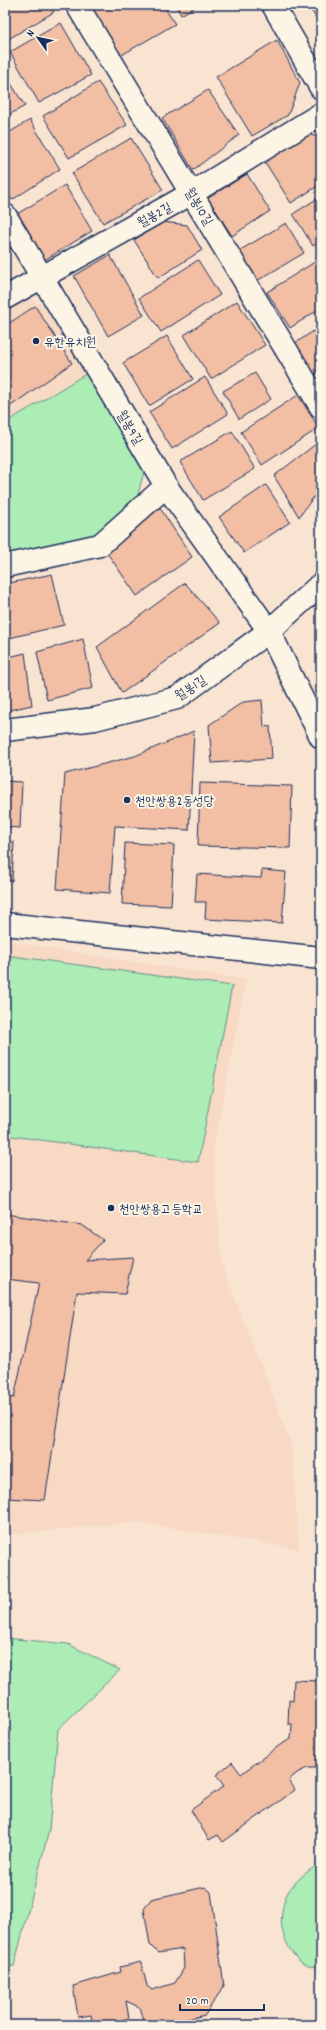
<svg xmlns="http://www.w3.org/2000/svg" width="326" height="2030" font-family="Dekko,'Poor Story',sans-serif">
	<style>
		.built { fill: #f7d9c4 }
		.green { fill: #acedb6; stroke: #648e8a }
		.building { fill: #f2bea4; stroke: #1b2f5e }
		.lines { fill: none; stroke-linecap: round; stroke-linejoin: round }
		.minor-casing { stroke: #1b2f5e; stroke-width: 25 }
		.minor { stroke: #fcf5e5; stroke-width: 22 }
		.poi-dot { fill: #1b2f5e; stroke: #fcf5e5; stroke-width: 1.5 }
		.labels { text-anchor: middle; stroke-width: 4; stroke-linejoin: round; paint-order: stroke }
		.street-label { font-size: 13px; fill: #1b2f5e; stroke: #fcf5e5 }
		.poi-label { font-size: 13px; fill: #1b2f5e; stroke: #fcf5e5; text-anchor: start }
	</style>
	<rect width="100%" height="100%" fill="#f9e4d2"/>
	<filter id="ink" filterUnits="userSpaceOnUse"><feTurbulence type="fractalNoise" baseFrequency=".025" numOctaves="2"/><feDisplacementMap in="SourceGraphic" scale="8" xChannelSelector="R" yChannelSelector="G"/><feConvolveMatrix kernelMatrix="1 2 1 2 8 2 1 2 1" color-interpolation-filters="sRGB"/></filter>
	<g filter="url(#ink)">
		<g class="built">
			<polygon points="25,298 44,306 89,372 5,423 5,309"/>
			<polygon points="5,941 246,980 213,1152 222,1265 292,1446 299,1549 136,1522 5,1535"/>
		</g>
		<g class="green">
			<polygon points="89,372 145,467 137,499 96,538 5,557 5,423"/>
			<polygon points="5,955 232,986 198,1162 5,1135"/>
			<polygon points="5,1638 68,1644 120,1670 58,1729 49,1830 14,1966 5,1967"/>
			<path d="M 321,1863 L 321,1964 C 301,1976 284,1943 282,1928 C 280,1918 283,1902 287,1894 C 292,1883 311,1868 321,1863 Z"/>
		</g>
		<g class="building">
			<polygon points="5,5 49,5 54,12 5,41"/>
			<polygon points="102,5 163,5 175,24 120,56 91,12"/>
			<polygon points="176,5 198,5 181,15"/>
			<polygon points="308,5 321,5 321,26"/>
			<polygon points="61,23 91,75 39,103 10,52"/>
			<polygon points="277,40 300,83 288,115 252,136 216,77"/>
			<polygon points="5,74 25,106 5,117"/>
			<polygon points="98,82 127,125 69,158 43,116"/>
			<polygon points="208,90 239,135 193,170 162,118"/>
			<polygon points="30,120 60,169 12,200 5,190 5,135"/>
			<polygon points="304,133 321,138 321,184 291,203 263,159"/>
			<polygon points="131,138 163,190 103,223 72,173"/>
			<polygon points="247,174 270,211 232,236 208,198"/>
			<polygon points="65,185 92,231 43,261 17,214"/>
			<polygon points="321,196 321,241 313,246 293,214"/>
			<polygon points="163,222 187,225 202,250 158,278 134,240"/>
			<polygon points="286,223 304,253 255,282 237,252"/>
			<polygon points="110,255 144,315 108,336 74,276"/>
			<polygon points="321,258 321,308 290,328 267,292"/>
			<polygon points="198,260 220,295 161,332 139,298"/>
			<polygon points="237,301 265,345 211,379 184,335"/>
			<polygon points="35,306 72,363 5,410 5,326"/>
			<polygon points="321,326 321,371 314,375 294,344"/>
			<polygon points="167,336 193,379 149,406 123,363"/>
			<polygon points="255,373 271,399 239,419 223,391"/>
			<polygon points="205,377 228,414 172,449 149,412"/>
			<polygon points="298,395 319,428 262,465 241,432"/>
			<polygon points="232,431 255,469 203,500 180,462"/>
			<polygon points="321,440 321,487 299,517 274,476"/>
			<polygon points="266,485 290,522 244,553 219,517"/>
			<polygon points="160,508 192,557 137,596 105,550"/>
			<polygon points="52,574 64,625 5,639 5,584"/>
			<polygon points="185,583 220,623 122,693 97,647"/>
			<polygon points="83,639 93,688 47,700 37,652"/>
			<polygon points="25,653 32,705 5,711 5,658"/>
			<polygon points="262,700 264,727 270,726 272,759 212,763 209,725 243,702"/>
			<polygon points="194,731 189,830 115,826 110,893 57,889 65,774 135,756"/>
			<polygon points="5,781 22,782 20,828 5,827"/>
			<polygon points="200,783 292,786 290,848 198,846"/>
			<polygon points="5,842 14,842 12,881 5,880"/>
			<polygon points="125,843 174,845 171,906 122,904"/>
			<polygon points="262,870 286,872 282,923 205,919 206,902 195,902 197,874 261,878"/>
			<polygon points="5,1214 82,1225 103,1240 85,1260 133,1257 125,1294 77,1292 45,1500 5,1498 5,1397 14,1398 39,1283 6,1279 5,1297"/>
			<polygon points="294,1680 321,1681 321,1768 307,1768 297,1773 289,1780 295,1790 223,1842 218,1835 209,1840 191,1810 224,1786 216,1775 232,1762 241,1774 280,1745 291,1739 292,1724 288,1724 289,1700 293,1701"/>
			<polygon points="205,1887 211,1892 224,1986 205,2015 162,2025 144,2025 139,2007 126,2001 129,2018 103,2025 93,2025 91,2015 78,2017 73,1986 121,1972 120,1967 141,1962 147,1986 152,1990 175,1983 184,1968 183,1949 158,1953 150,1945 144,1909 151,1899"/>
		</g>
		<g class="lines">
			<g class="minor-casing">
				<g id="minor">
					<polyline points="77,5 321,407"/>
					<polyline points="273,5 321,88"/>
					<polyline points="5,215 166,486 269,631 321,737"/>
					<polyline points="5,298 192,193 321,114"/>
					<polyline points="5,566 100,545 166,486"/>
					<polyline points="5,730 95,719 177,698 269,631 321,584"/>
					<polyline points="5,924 321,958"/>
				</g>
			</g>
			<use href="#minor" class="minor"/>
		</g>
	</g>
	<g class="poi-dot">
		<circle cx="36" cy="341" r="4"/>
		<circle cx="127" cy="800" r="4"/>
		<circle cx="111" cy="1208" r="4"/>
	</g>
	<g class="labels">
		<g class="street-label">
			<text transform="translate(200 206) rotate(59)" y="5">월봉10길</text>
			<text transform="translate(154 214) rotate(-29)" y="5">월봉2길</text>
			<text transform="translate(131 427) rotate(59)" y="5">월봉9길</text>
			<text transform="translate(190 687) rotate(-33)" y="5">월봉1길</text>
		</g>
		<g class="poi-label">
			<text x="44" y="346">유한유치원</text>
			<text x="135" y="805">천안쌍용2동성당</text>
			<text x="119" y="1213">천안쌍용고등학교</text>
		</g>
	</g>
	<rect width="326" height="2030" fill="none" stroke="#fcf5e5" stroke-width="20"/>
	<rect x="10" y="10" width="306" height="2010" fill="none" stroke="#1b2f5e" stroke-width="1.5" filter="url(#ink)"/>
	<g transform="translate(38 38) rotate(303)" stroke="#fcf5e5" stroke-width="3" paint-order="stroke">
	<path d="M0-3L7 15L0 10L-7 15Z" fill="#1b2f5e"/>
	<text y="-6" font-size="11" font-weight="bold" text-anchor="middle" fill="#1b2f5e">N</text>
	</g>
	<path d="M180 2004v6h84v-6" fill="none" stroke="#1b2f5e" stroke-width="2"/>
	<text x="186" y="2004" font-size="12" fill="#1b2f5e" stroke="#fcf5e5" stroke-width="3" paint-order="stroke">20 m</text>
</svg>
